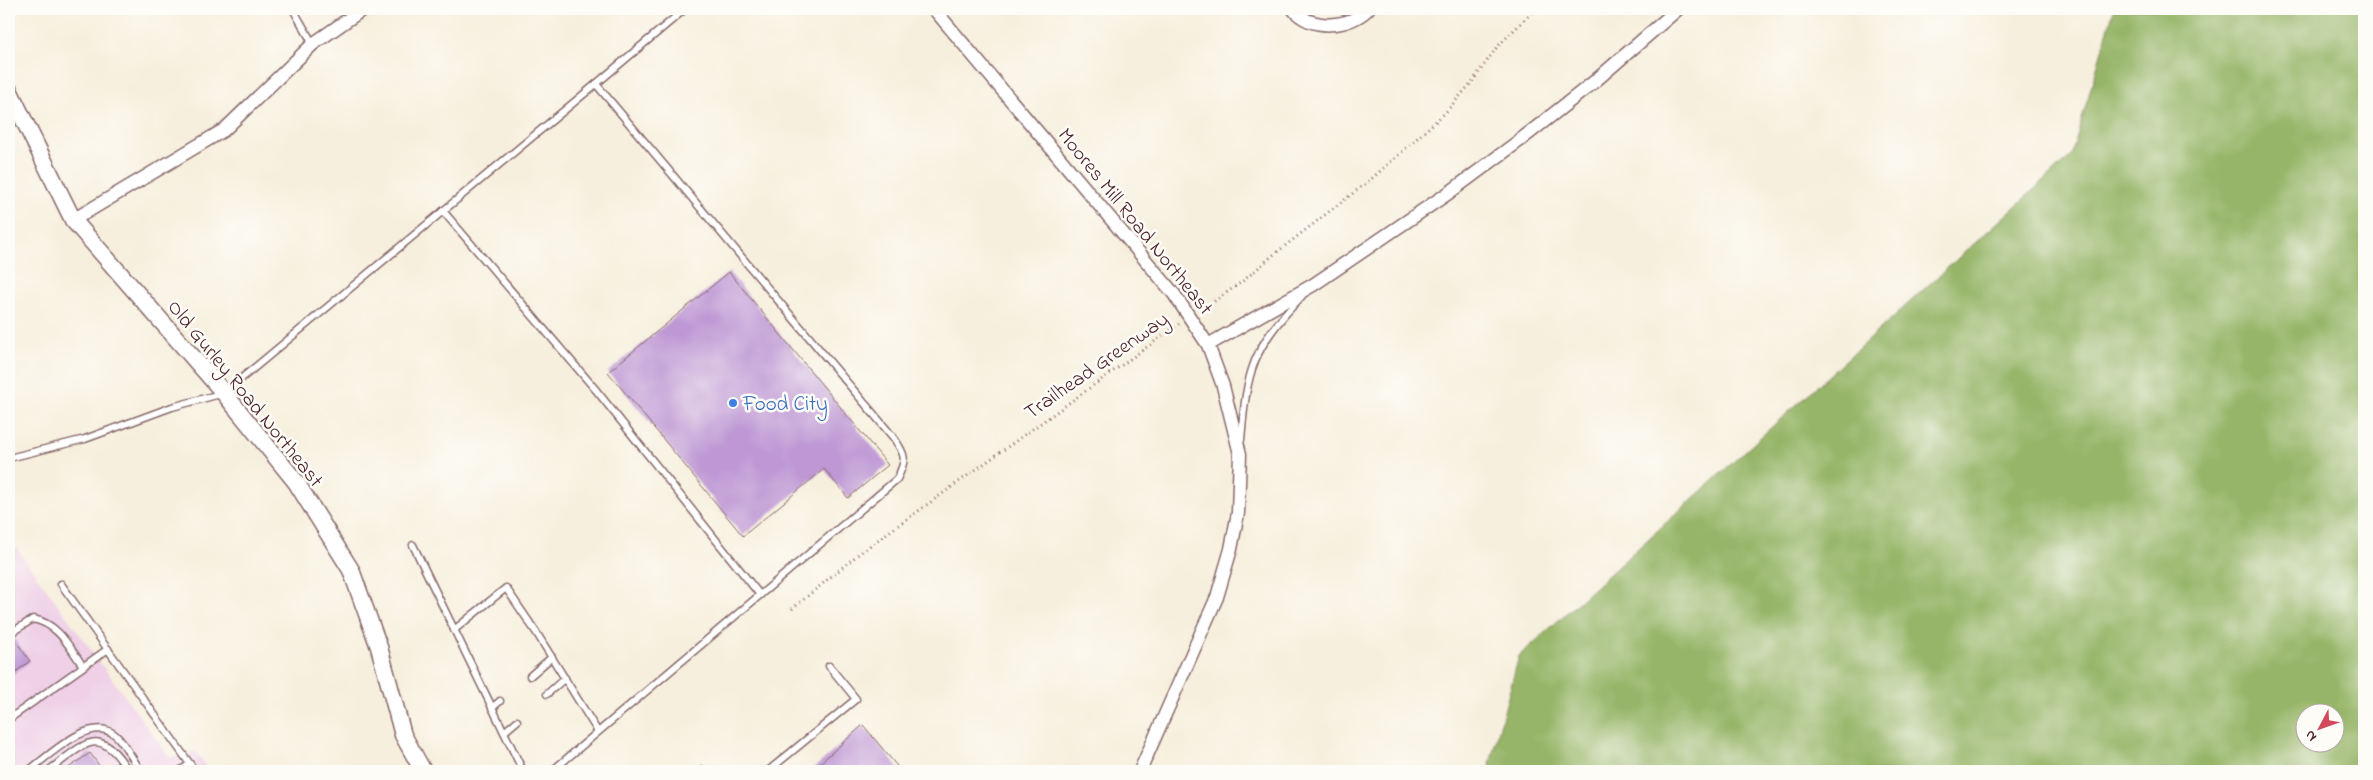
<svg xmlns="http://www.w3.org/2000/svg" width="2373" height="780" font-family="'Indie Flower',sans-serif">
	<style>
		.built { fill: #efd0e7 }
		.forest { fill: #96b568; stroke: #706a4a; fill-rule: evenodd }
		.building { fill: #be97d4 }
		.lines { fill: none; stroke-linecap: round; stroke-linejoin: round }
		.service-casing { stroke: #876869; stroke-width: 9 }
		.minor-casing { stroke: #876869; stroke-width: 15 }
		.tertiary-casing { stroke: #876869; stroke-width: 19 }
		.path { stroke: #876869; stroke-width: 3; stroke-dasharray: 1 4; stroke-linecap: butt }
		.service { stroke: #fff; stroke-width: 6 }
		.minor { stroke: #fff; stroke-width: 12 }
		.tertiary { stroke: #fff; stroke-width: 16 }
		.shop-dot { fill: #3f7fe0; stroke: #fdfcf7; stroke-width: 2 }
		.labels { text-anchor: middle; stroke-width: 5; stroke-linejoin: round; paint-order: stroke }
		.street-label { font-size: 21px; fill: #4a1f2b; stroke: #fdfcf7 }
		.shop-label { font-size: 21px; fill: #366cbe; stroke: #fdfcf7; text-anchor: start }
	</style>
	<rect width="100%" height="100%" fill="#fdfcf7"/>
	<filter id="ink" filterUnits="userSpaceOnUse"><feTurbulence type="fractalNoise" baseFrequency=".02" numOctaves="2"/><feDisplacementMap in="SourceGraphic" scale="10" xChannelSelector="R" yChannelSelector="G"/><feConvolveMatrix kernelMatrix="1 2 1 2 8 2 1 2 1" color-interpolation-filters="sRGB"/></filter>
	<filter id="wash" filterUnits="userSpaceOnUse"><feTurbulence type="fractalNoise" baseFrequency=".0096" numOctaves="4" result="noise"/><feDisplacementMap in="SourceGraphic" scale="20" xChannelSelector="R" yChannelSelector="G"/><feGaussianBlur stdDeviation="1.12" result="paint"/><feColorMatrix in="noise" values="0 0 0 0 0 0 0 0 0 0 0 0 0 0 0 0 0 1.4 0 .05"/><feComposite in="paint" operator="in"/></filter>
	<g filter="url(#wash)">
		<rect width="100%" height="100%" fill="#f7efdd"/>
		<polygon class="built" points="9,538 170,758 195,751 210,771 9,771"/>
		<path class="forest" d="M 2114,9 L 2364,9 L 2364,771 L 1488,771 L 1519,656 L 2071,156 ZM 2306,712 L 2336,712 L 2336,742 L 2306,742 Z"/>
		<g id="blocks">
			<g class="building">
				<polygon points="729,272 888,465 848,498 824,469 743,536 608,372"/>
				<polygon points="13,637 30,661 9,677 9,639"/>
				<polygon points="863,725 901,771 811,771"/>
				<polygon points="90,753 103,771 64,771"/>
			</g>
		</g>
	</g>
	<g filter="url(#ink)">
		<use href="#blocks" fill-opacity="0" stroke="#876869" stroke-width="1"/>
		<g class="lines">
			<g class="service-casing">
				<g id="service">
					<polyline points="293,9 313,44"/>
					<polyline points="443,211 596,390 760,595"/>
					<path d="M 1241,440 C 1247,368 1252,349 1302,296"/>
					<polyline points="9,458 85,439 172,407 224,393 596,84"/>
					<polyline points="413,545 523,771"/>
					<polyline points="61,584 190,764"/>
					<polyline points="454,630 506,588 536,632 598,732"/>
					<path d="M 9,634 L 33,619 C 59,624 69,647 83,666"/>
					<polyline points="530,676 552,657"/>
					<polyline points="547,694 565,678"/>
					<polyline points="492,708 500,701"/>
					<polyline points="9,719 108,649"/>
					<polyline points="504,732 517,721"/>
					<polyline points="703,770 704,771"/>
					<path d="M 28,771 C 48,757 89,715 114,734 C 123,740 134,762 141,771"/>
					<path d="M 48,771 C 84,745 99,722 128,771"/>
					<polyline points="180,771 190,764 195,771"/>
					<path d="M 552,771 L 897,479 C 907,459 906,455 893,437 L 596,84 L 685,9"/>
					<polyline points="768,771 856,699 829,666"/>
				</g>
			</g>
			<g class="minor-casing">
				<g id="minor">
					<polyline points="934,9 1174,294 1208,345 1223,386 1240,454 1238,513 1231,549 1217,597 1140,771"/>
					<path d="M 1293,9 C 1311,31 1349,28 1368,9"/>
					<polyline points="73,220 224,130 313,44 363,9"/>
					<polyline points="1208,345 1313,285 1450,192 1519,141 1594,82 1678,9"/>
				</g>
			</g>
			<g class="tertiary-casing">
				<polyline id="tertiary" points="9,90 73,220 224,393 296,482 351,570 379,647 403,735 423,771"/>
			</g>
			<g class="path">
				<polyline points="1202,310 1243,281 1272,256 1370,180 1403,151 1445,113 1472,82 1497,47 1535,9"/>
				<polyline points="792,609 861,552 1179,324"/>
			</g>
			<use href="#service" class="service"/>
			<use href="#minor" class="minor"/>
			<use href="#tertiary" class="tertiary"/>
		</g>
	</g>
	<circle class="shop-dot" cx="733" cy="403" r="5"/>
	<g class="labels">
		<g class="street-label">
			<text transform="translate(1136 221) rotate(51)" y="7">Moores Mill Road Northeast</text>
			<text transform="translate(1096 365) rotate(-35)" y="7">Trailhead Greenway</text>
			<text transform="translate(246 393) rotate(51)" y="7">Old Gurley Road Northeast</text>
		</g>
		<g class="shop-label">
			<text x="743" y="410">Food City</text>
		</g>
	</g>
	<rect width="2373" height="780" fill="none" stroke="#fdfcf7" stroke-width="30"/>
	<g transform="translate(2320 728) rotate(229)"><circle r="24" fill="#fdfcf7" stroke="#b5a4a5"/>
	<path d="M0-4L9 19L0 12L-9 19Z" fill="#d1495b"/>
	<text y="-8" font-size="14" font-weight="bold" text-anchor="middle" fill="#4a1f2b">N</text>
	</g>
</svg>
